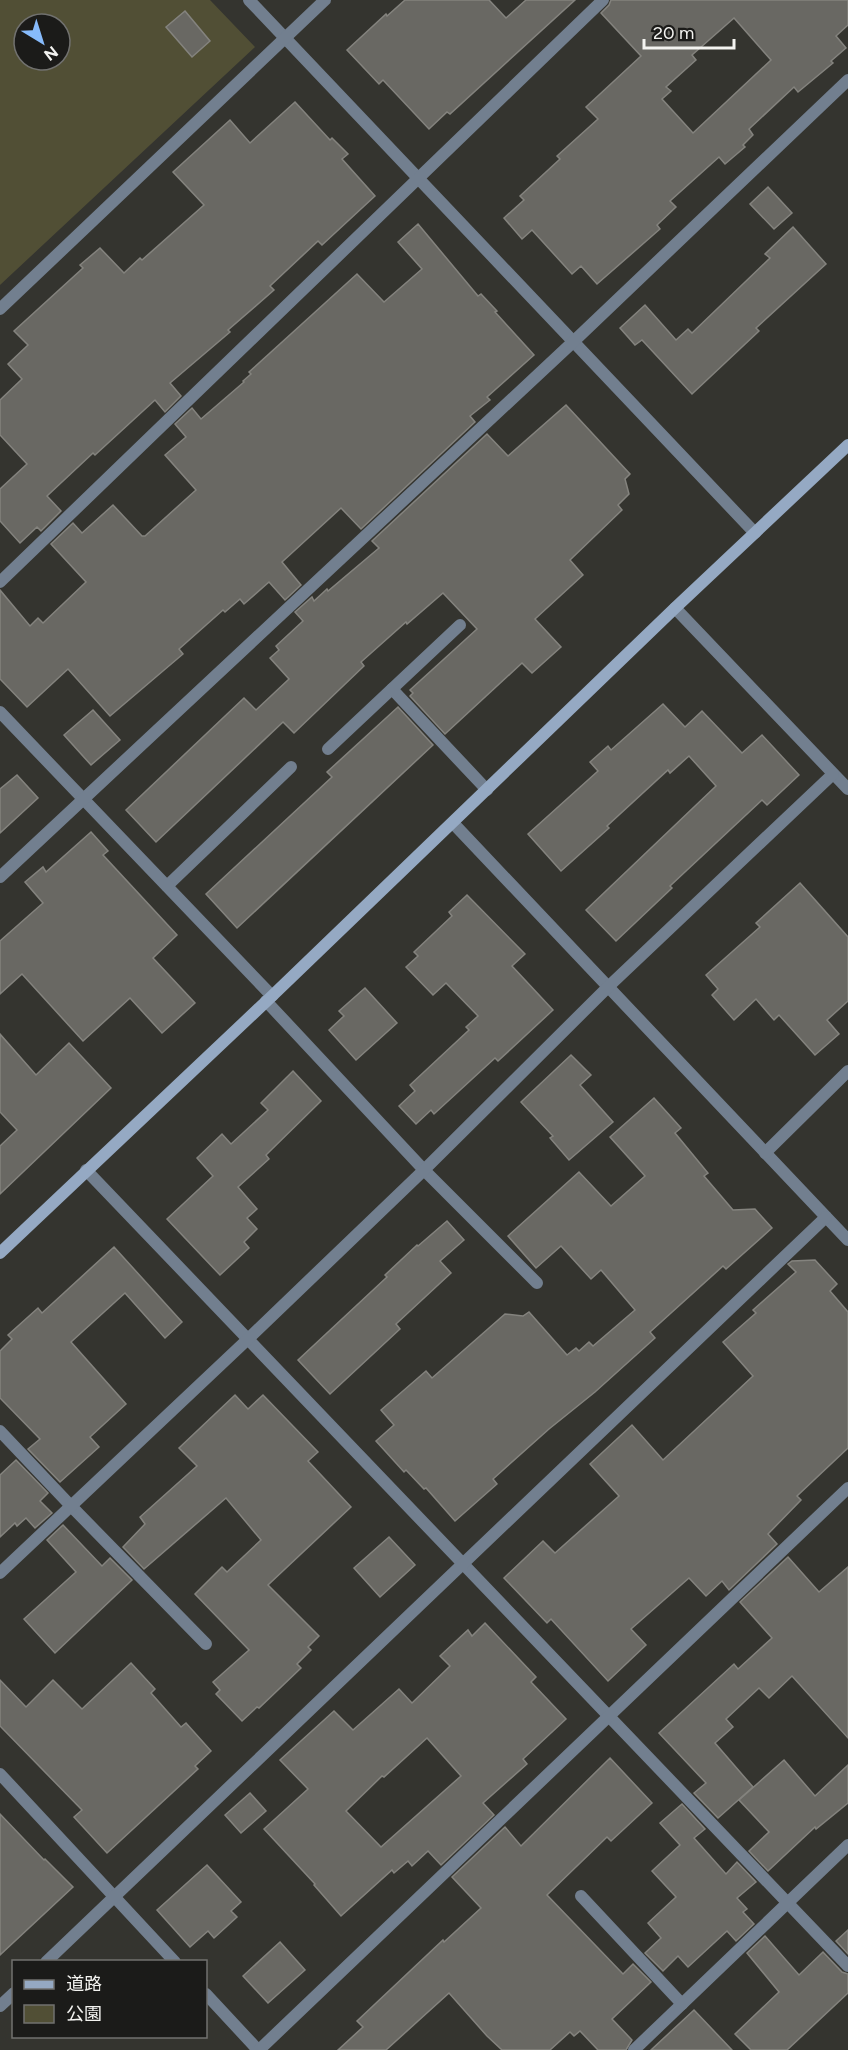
<svg xmlns="http://www.w3.org/2000/svg" width="848" height="2050" font-family="Figtree,'Noto Sans JP',sans-serif">
	<style>
		.green { fill: #514f35; fill-rule: evenodd }
		.building { fill: #696863; stroke: #84837e; stroke-width: 1.5; fill-rule: evenodd }
		.lines { fill: none; stroke-linecap: round; stroke-linejoin: round }
		.lane { stroke: #727f8f; stroke-width: 12 }
		.street { stroke: #727f8f; stroke-width: 12 }
		.secondary { stroke: #95a9c3; stroke-width: 12 }
	</style>
	<rect width="100%" height="100%" fill="#34342f"/>
	<path class="green" d="M 0,0 L 210,0 L 255,47 L 0,285 ZM 24,24 L 60,24 L 60,60 L 24,60 Z"/>
	<g class="building">
		<polygon points="405,0 489,0 506,18 526,0 575,0 450,114 447,112 429,129 383,80 379,84 347,50 386,14 387,16"/>
		<path d="M 611,0 L 848,0 L 848,25 L 836,36 L 846,48 L 831,61 L 833,63 L 798,92 L 794,87 L 749,129 L 753,135 L 743,145 L 745,147 L 725,164 L 719,157 L 670,201 L 676,207 L 657,225 L 660,229 L 597,284 L 581,266 L 572,274 L 532,230 L 522,239 L 504,218 L 524,200 L 520,196 L 560,159 L 557,156 L 598,119 L 586,107 L 641,56 L 601,13 L 609,5 ZM 734,18 L 771,60 L 693,133 L 662,99 L 671,91 L 666,87 L 696,60 L 692,55 Z"/>
		<polygon points="185,11 210,41 192,57 166,27"/>
		<polygon points="295,102 330,140 332,138 348,154 342,159 375,196 322,245 318,241 270,286 274,290 228,330 230,332 170,383 181,396 165,412 155,400 95,455 93,453 47,496 61,511 41,531 37,527 20,543 0,521 0,489 27,464 0,435 0,400 22,379 8,364 28,345 14,331 83,268 80,265 100,248 124,273 140,258 142,260 204,205 173,172 230,120 250,143"/>
		<polygon points="768,187 792,213 774,229 750,204"/>
		<polygon points="418,224 478,296 481,294 497,311 495,312 534,355 487,397 490,400 470,416 475,422 361,529 341,508 282,562 301,585 285,600 269,582 244,604 240,599 225,612 223,610 179,649 183,654 110,716 68,669 27,707 0,679 0,590 30,626 38,618 43,623 86,582 51,544 73,523 82,533 113,505 142,536 145,536 196,490 165,455 186,437 175,424 192,408 201,419 244,382 243,381 251,374 249,372 357,274 384,302 422,269 398,242"/>
		<polygon points="793,227 826,264 756,328 759,331 692,394 642,340 635,345 620,328 645,305 676,340 688,329 692,333 770,258 765,254"/>
		<polygon points="566,405 630,474 625,479 629,494 618,505 622,510 570,560 583,575 535,619 561,647 532,673 522,663 445,734 410,696 413,693 410,690 477,629 443,593 407,624 406,622 361,662 364,666 294,733 283,722 156,842 126,810 244,698 256,710 289,679 270,658 279,650 276,646 303,621 295,612 312,597 314,601 327,589 328,591 379,548 372,541 487,434 508,456"/>
		<polygon points="663,704 685,727 702,711 742,753 762,735 799,775 767,805 762,800 670,886 672,888 616,941 586,910 716,786 689,756 670,773 668,770 607,826 609,828 561,871 528,834 598,771 590,762 608,746 611,750"/>
		<polygon points="398,707 433,745 237,928 206,894 332,777 327,772"/>
		<polygon points="93,710 120,740 91,765 64,735"/>
		<polygon points="17,775 38,798 0,833 0,789"/>
		<polygon points="91,832 108,851 103,855 177,935 153,958 195,1003 162,1033 130,998 83,1041 22,974 0,994 0,941 43,903 25,882 43,867 46,872"/>
		<polygon points="800,883 848,937 848,1001 827,1020 839,1034 815,1055 779,1015 774,1020 756,999 734,1020 712,995 718,989 706,975 760,927 756,923"/>
		<polygon points="467,895 525,954 512,966 553,1010 498,1061 495,1058 434,1114 431,1110 416,1124 399,1106 415,1091 410,1085 469,1030 466,1027 478,1016 446,983 433,995 406,967 418,956 414,952 452,916 449,912"/>
		<polygon points="365,988 397,1023 356,1060 329,1030 344,1016 339,1011"/>
		<polygon points="0,1034 36,1075 69,1043 111,1088 0,1194 0,1146 17,1130 0,1112"/>
		<polygon points="571,1055 591,1075 580,1085 613,1122 569,1160 550,1138 553,1136 521,1102"/>
		<polygon points="293,1071 321,1101 266,1155 269,1159 238,1187 257,1209 247,1218 257,1229 244,1242 249,1248 220,1275 167,1219 213,1176 197,1158 222,1134 231,1144 268,1110 261,1103"/>
		<polygon points="654,1098 681,1128 675,1133 708,1173 704,1176 733,1210 755,1209 772,1228 726,1269 723,1266 650,1332 655,1338 595,1392 549,1429 493,1479 497,1484 455,1521 426,1488 424,1489 406,1470 404,1472 376,1441 394,1425 381,1410 426,1371 432,1378 505,1314 523,1316 529,1312 567,1355 576,1348 579,1351 589,1342 593,1346 635,1310 601,1270 591,1279 561,1246 536,1268 508,1236 579,1172 611,1206 645,1176 610,1137"/>
		<polygon points="447,1221 464,1240 440,1261 451,1273 396,1324 400,1329 330,1394 298,1360 387,1277 385,1275 417,1245 418,1246"/>
		<polygon points="114,1247 182,1322 165,1338 125,1293 71,1342 126,1404 90,1437 99,1447 60,1482 28,1449 40,1439 0,1398 0,1351 12,1339 8,1335 38,1308 42,1313"/>
		<polygon points="815,1260 837,1284 830,1291 848,1312 848,1448 797,1496 801,1500 768,1534 777,1544 729,1590 722,1581 706,1596 689,1578 631,1629 646,1645 608,1681 551,1619 547,1623 504,1578 543,1541 555,1553 619,1496 590,1464 632,1425 663,1460 753,1376 723,1342 756,1313 753,1310 796,1272 788,1264 792,1261"/>
		<polygon points="235,1395 248,1409 263,1395 318,1452 308,1461 351,1507 268,1585 319,1636 308,1647 311,1650 297,1664 301,1668 259,1708 257,1707 242,1721 216,1694 220,1690 213,1682 249,1650 195,1594 222,1567 227,1572 261,1540 226,1498 144,1569 123,1547 145,1524 140,1517 197,1466 179,1448"/>
		<polygon points="16,1460 48,1493 40,1501 52,1513 35,1528 26,1518 17,1526 15,1523 0,1537 0,1475"/>
		<polygon points="63,1525 102,1566 110,1558 132,1580 55,1653 24,1619 76,1572 47,1540"/>
		<polygon points="389,1537 415,1565 380,1597 354,1568"/>
		<polygon points="788,1557 819,1592 848,1567 848,1738 792,1676 769,1698 759,1688 726,1719 733,1727 715,1743 753,1787 718,1818 694,1793 706,1783 659,1733 734,1664 738,1669 772,1638 740,1602"/>
		<path d="M 485,1623 L 536,1677 L 531,1682 L 566,1719 L 523,1759 L 527,1764 L 483,1803 L 494,1815 L 441,1865 L 428,1851 L 412,1866 L 408,1861 L 394,1873 L 392,1870 L 341,1916 L 314,1885 L 315,1884 L 264,1829 L 308,1789 L 280,1760 L 334,1711 L 353,1730 L 399,1689 L 412,1703 L 450,1666 L 440,1656 L 468,1630 L 472,1636 ZM 427,1738 L 461,1776 L 381,1847 L 346,1811 L 382,1776 L 384,1777 Z"/>
		<polygon points="131,1663 155,1689 151,1693 181,1727 186,1723 211,1751 195,1766 198,1769 107,1853 74,1817 82,1810 0,1726 0,1680 26,1707 53,1680 82,1709"/>
		<polygon points="610,1758 652,1803 611,1841 607,1837 547,1895 623,1974 633,1964 651,1982 612,2019 632,2040 626,2050 598,2050 580,2031 574,2036 570,2032 550,2050 502,2050 487,2036 449,1993 386,2050 338,2050 363,2027 357,2021 443,1940 444,1942 481,1908 452,1877 505,1827 521,1846"/>
		<polygon points="784,1760 815,1796 848,1765 848,1803 816,1829 815,1827 768,1871 749,1851 769,1832 739,1800"/>
		<polygon points="250,1793 266,1811 241,1833 225,1815"/>
		<polygon points="682,1804 705,1829 694,1838 726,1874 737,1862 756,1882 737,1898 747,1909 743,1912 754,1924 736,1941 727,1931 688,1967 678,1956 663,1971 645,1953 661,1938 648,1923 676,1897 652,1871 680,1845 660,1823"/>
		<polygon points="0,1814 44,1860 45,1859 73,1887 0,1955"/>
		<polygon points="207,1865 241,1902 231,1911 237,1917 214,1938 208,1931 190,1947 157,1910"/>
		<polygon points="848,1930 848,1954 836,1941"/>
		<polygon points="765,1936 799,1975 823,1952 842,1972 848,1974 848,1993 787,2050 751,2050 735,2034 779,1992 747,1953"/>
		<polygon points="280,1942 305,1970 268,2003 243,1976"/>
		<polygon points="694,2010 732,2050 651,2050"/>
	</g>
	<g class="lines">
		<g class="lane">
			<polyline points="392,689 487,790"/>
			<polyline points="328,749 460,625"/>
			<polyline points="167,886 291,767"/>
			<polyline points="71,1506 206,1644"/>
			<polyline points="581,1896 682,2004"/>
		</g>
		<g class="street">
			<polyline points="249,0 755,533"/>
			<polyline points="0,309 325,0"/>
			<polyline points="0,582 603,0"/>
			<polyline points="675,608 848,789"/>
			<polyline points="0,712 272,996"/>
			<polyline points="453,823 848,1240"/>
			<polyline points="0,877 573,342 848,80"/>
			<polyline points="266,1001 424,1170 537,1283"/>
			<polyline points="765,1153 848,1071"/>
			<polyline points="86,1170 848,1966"/>
			<polyline points="0,1431 71,1506"/>
			<polyline points="0,1573 248,1339 424,1170 608,987 833,774"/>
			<polyline points="0,1774 175,1962"/>
			<polyline points="46,1962 826,1217"/>
			<polyline points="206,1994 258,2050"/>
			<polyline points="0,2006 14,1993"/>
			<polyline points="259,2050 848,1488"/>
			<polyline points="634,2050 848,1845"/>
		</g>
		<polyline class="secondary" points="0,1253 272,996 675,608 848,445"/>
	</g>
	<rect x="12" y="1960" width="195" height="78" fill="#1b1b19" stroke="#71716f" stroke-width="1.5"/>
	<rect x="24" y="1980" width="30" height="9" fill="#95a9c3" stroke="#71716f" stroke-width="1.5"/>
	<text x="66" y="1990" font-size="18" fill="#f3f3f0">道路</text>
	<rect x="24" y="2005" width="30" height="18" fill="#514f35" stroke="#71716f" stroke-width="1.5"/>
	<text x="66" y="2020" font-size="18" fill="#f3f3f0">公園</text>
	<g transform="translate(42 42) rotate(142)"><circle r="28" fill="#1b1b19" stroke="#71716f" stroke-width="1.5"/>
	<path d="M0-4.5L10 22L0 15L-10 22Z" fill="#87bbfb"/>
	<text y="-9" font-size="16" font-weight="bold" text-anchor="middle" fill="#f3f3f0">N</text>
	</g>
	<path d="M644 39v9h90v-9" fill="none" stroke="#f3f3f0" stroke-width="3"/>
	<text x="653" y="39" font-size="18" fill="#f3f3f0" stroke="#1b1b19" stroke-width="4.5" paint-order="stroke">20 m</text>
</svg>
